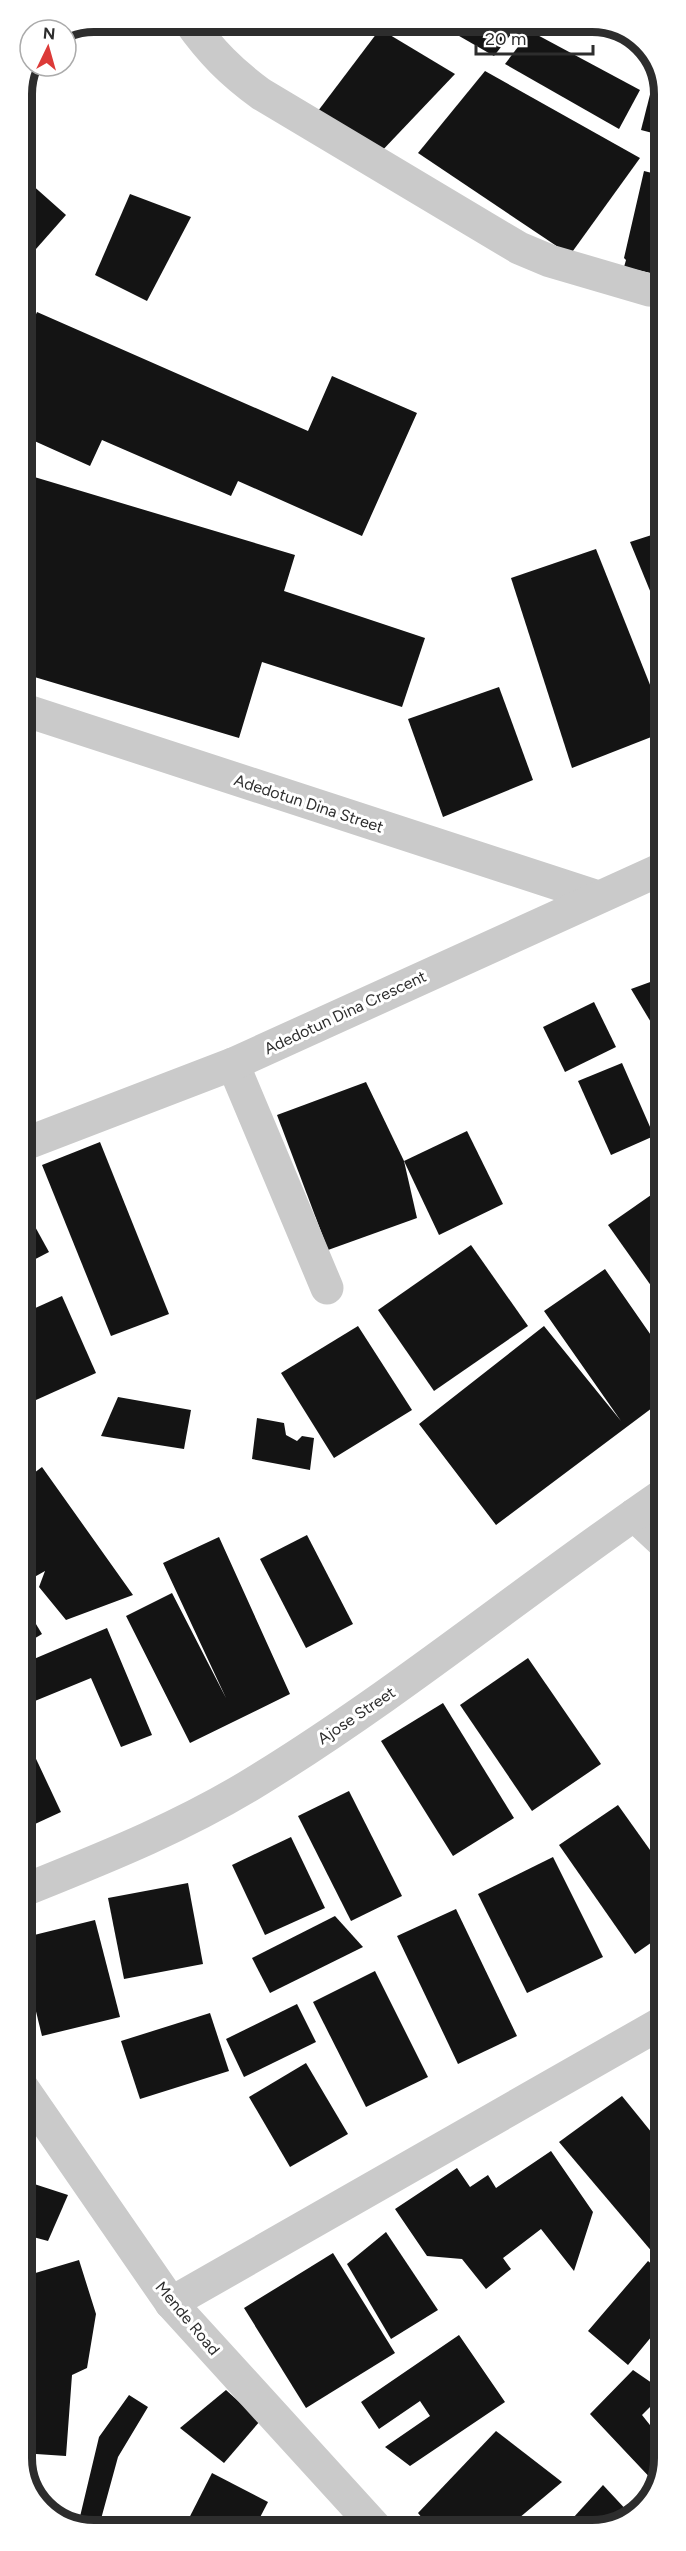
<svg xmlns="http://www.w3.org/2000/svg" width="686" height="2551" font-family="Figtree,sans-serif">
	<style>
		.building { fill: #141414 }
		.lines { fill: none; stroke-linecap: round; stroke-linejoin: round }
		.minor { stroke: #cacaca; stroke-width: 33 }
		.labels { text-anchor: middle; stroke-width: 6; stroke-linejoin: round; paint-order: stroke }
		.street-label { font-size: 16px; fill: #2d2d2d; stroke: #fff }
		.rim { fill: none; stroke: #2d2d2d; stroke-width: 8 }
	</style>
	<rect width="100%" height="100%" fill="#fff"/>
	<g class="building">
		<polygon points="433,21 515,21 519,24 494,56"/>
		<polygon points="380,29 455,74 378,155 318,111"/>
		<polygon points="530,31 640,90 619,129 505,64"/>
		<polygon points="657,67 664,79 664,136 641,130"/>
		<polygon points="485,71 640,158 570,255 418,153"/>
		<polygon points="644,171 664,176 664,276 624,267 626,260 624,258"/>
		<polygon points="21,175 66,215 21,266"/>
		<polygon points="130,194 191,217 147,301 95,275"/>
		<polygon points="37,312 308,431 332,376 417,413 362,536 238,481 231,496 102,440 90,466 21,435 21,348"/>
		<polygon points="21,473 295,555 284,591 425,638 402,707 262,662 239,738 21,673"/>
		<polygon points="664,531 664,625 630,542"/>
		<polygon points="596,549 664,720 664,732 572,768 511,578"/>
		<polygon points="499,687 533,780 443,817 408,719"/>
		<polygon points="21,812 33,819 21,837"/>
		<polygon points="664,977 664,1044 631,989"/>
		<polygon points="594,1002 616,1047 565,1072 543,1027"/>
		<polygon points="622,1063 654,1136 611,1155 578,1081"/>
		<polygon points="366,1082 404,1161 417,1218 328,1250 277,1115"/>
		<polygon points="467,1131 503,1204 439,1235 404,1161"/>
		<polygon points="100,1142 169,1314 111,1336 42,1165"/>
		<polygon points="664,1186 664,1304 608,1225"/>
		<polygon points="22,1203 49,1252 22,1266"/>
		<polygon points="471,1245 528,1326 434,1391 378,1310"/>
		<polygon points="605,1269 664,1354 664,1399 496,1525 419,1424 544,1326 621,1421 544,1311"/>
		<polygon points="62,1296 96,1373 36,1400 22,1369 22,1314"/>
		<polygon points="358,1326 412,1410 334,1458 281,1373"/>
		<polygon points="118,1397 191,1410 184,1449 101,1436"/>
		<polygon points="257,1418 284,1423 286,1435 297,1441 302,1436 314,1438 310,1470 252,1459"/>
		<polygon points="42,1467 133,1595 66,1620 39,1587 45,1571 22,1584 22,1482"/>
		<polygon points="307,1535 353,1624 306,1648 260,1559"/>
		<polygon points="219,1537 290,1694 190,1743 126,1616 172,1593 226,1698 163,1563"/>
		<polygon points="22,1601 42,1634 22,1646"/>
		<polygon points="107,1628 152,1735 121,1747 91,1678 30,1703 22,1684 22,1664"/>
		<polygon points="528,1658 601,1764 532,1811 460,1705"/>
		<polygon points="443,1703 514,1818 453,1856 381,1741"/>
		<polygon points="22,1729 61,1812 22,1830"/>
		<polygon points="665,1762 665,1790 651,1773"/>
		<polygon points="349,1791 402,1896 351,1921 298,1816"/>
		<polygon points="618,1805 665,1871 665,1933 635,1954 559,1845"/>
		<polygon points="291,1837 325,1908 265,1935 232,1865"/>
		<polygon points="553,1857 603,1957 527,1993 478,1894"/>
		<polygon points="188,1883 203,1964 124,1979 108,1898"/>
		<polygon points="456,1909 517,2036 458,2064 397,1936"/>
		<polygon points="335,1916 363,1947 270,1993 252,1958"/>
		<polygon points="95,1920 120,2017 42,2036 22,1954 22,1938"/>
		<polygon points="375,1971 428,2077 366,2107 313,2002"/>
		<polygon points="297,2004 316,2042 244,2077 226,2039"/>
		<polygon points="210,2013 229,2071 140,2099 121,2041"/>
		<polygon points="306,2063 348,2134 290,2167 249,2097"/>
		<polygon points="622,2096 665,2149 665,2267 559,2142"/>
		<polygon points="551,2151 593,2212 574,2271 541,2229 503,2258 511,2269 486,2289 462,2259 427,2256 395,2209 457,2168 470,2187 488,2175 496,2188"/>
		<polygon points="22,2180 68,2195 48,2241 22,2234"/>
		<polygon points="386,2232 438,2310 391,2339 347,2264"/>
		<polygon points="333,2253 395,2353 306,2408 244,2308"/>
		<polygon points="79,2260 96,2314 87,2368 72,2375 66,2456 36,2454 33,2491 22,2472 22,2277"/>
		<polygon points="648,2261 665,2275 665,2347 652,2336 628,2365 588,2331"/>
		<polygon points="459,2335 505,2402 410,2466 385,2447 430,2416 420,2401 379,2429 361,2402"/>
		<polygon points="633,2370 665,2392 642,2415 665,2444 665,2458 656,2484 590,2414"/>
		<polygon points="226,2390 260,2421 224,2463 180,2428"/>
		<polygon points="129,2395 148,2407 118,2457 98,2530 89,2530 78,2525 99,2437"/>
		<polygon points="496,2431 562,2482 506,2529 431,2529 418,2513"/>
		<polygon points="212,2473 268,2502 254,2529 183,2530"/>
		<polygon points="603,2485 630,2514 607,2529 563,2529"/>
	</g>
	<g class="lines">
		<g class="minor">
			<path d="M 189,21 C 211,52 231,72 261,94 L 519,248 L 550,261 L 649,290 L 664,291"/>
			<polyline points="21,709 598,897"/>
			<polyline points="233,1064 327,1288"/>
			<polyline points="22,1145 233,1064 664,868"/>
			<polyline points="634,1515 664,1543"/>
			<path d="M 22,1891 C 104,1858 185,1826 260,1779 C 401,1692 528,1587 664,1494"/>
			<polyline points="22,2087 171,2303 377,2529"/>
			<polyline points="171,2303 665,2021"/>
		</g>
	</g>
	<g class="labels">
		<g class="street-label">
			<text transform="translate(309 803) rotate(18)" y="6">Adedotun Dina Street</text>
			<text transform="translate(345 1012) rotate(-25)" y="6">Adedotun Dina Crescent</text>
			<text transform="translate(356 1715) rotate(-34)" y="6">Ajose Street</text>
			<text transform="translate(188 2318) rotate(50)" y="6">Mende Road</text>
		</g>
	</g>
	<path d="M0 0H686V2551H0ZM94 32H592A62 62 0 0 1 654 94V2458A62 62 0 0 1 592 2520H94A62 62 0 0 1 32 2458V94A62 62 0 0 1 94 32Z" fill="#fff" fill-rule="evenodd"/>
	<path class="rim" d="M94 32H592A62 62 0 0 1 654 94V2458A62 62 0 0 1 592 2520H94A62 62 0 0 1 32 2458V94A62 62 0 0 1 94 32Z"/>
	<g transform="translate(48 48) rotate(5)"><circle r="28" fill="#ffffff" stroke="#ababab" stroke-width="1.5"/>
	<path d="M0-4.5L10 22L0 15L-10 22Z" fill="#dc3a38"/>
	<text y="-9" font-size="16" font-weight="bold" text-anchor="middle" fill="#2d2d2d">N</text>
	</g>
	<path d="M476 45v9h117v-9" fill="none" stroke="#2d2d2d" stroke-width="3"/>
	<text x="485" y="45" font-size="18" fill="#2d2d2d" stroke="#ffffff" stroke-width="4.5" paint-order="stroke">20 m</text>
</svg>
